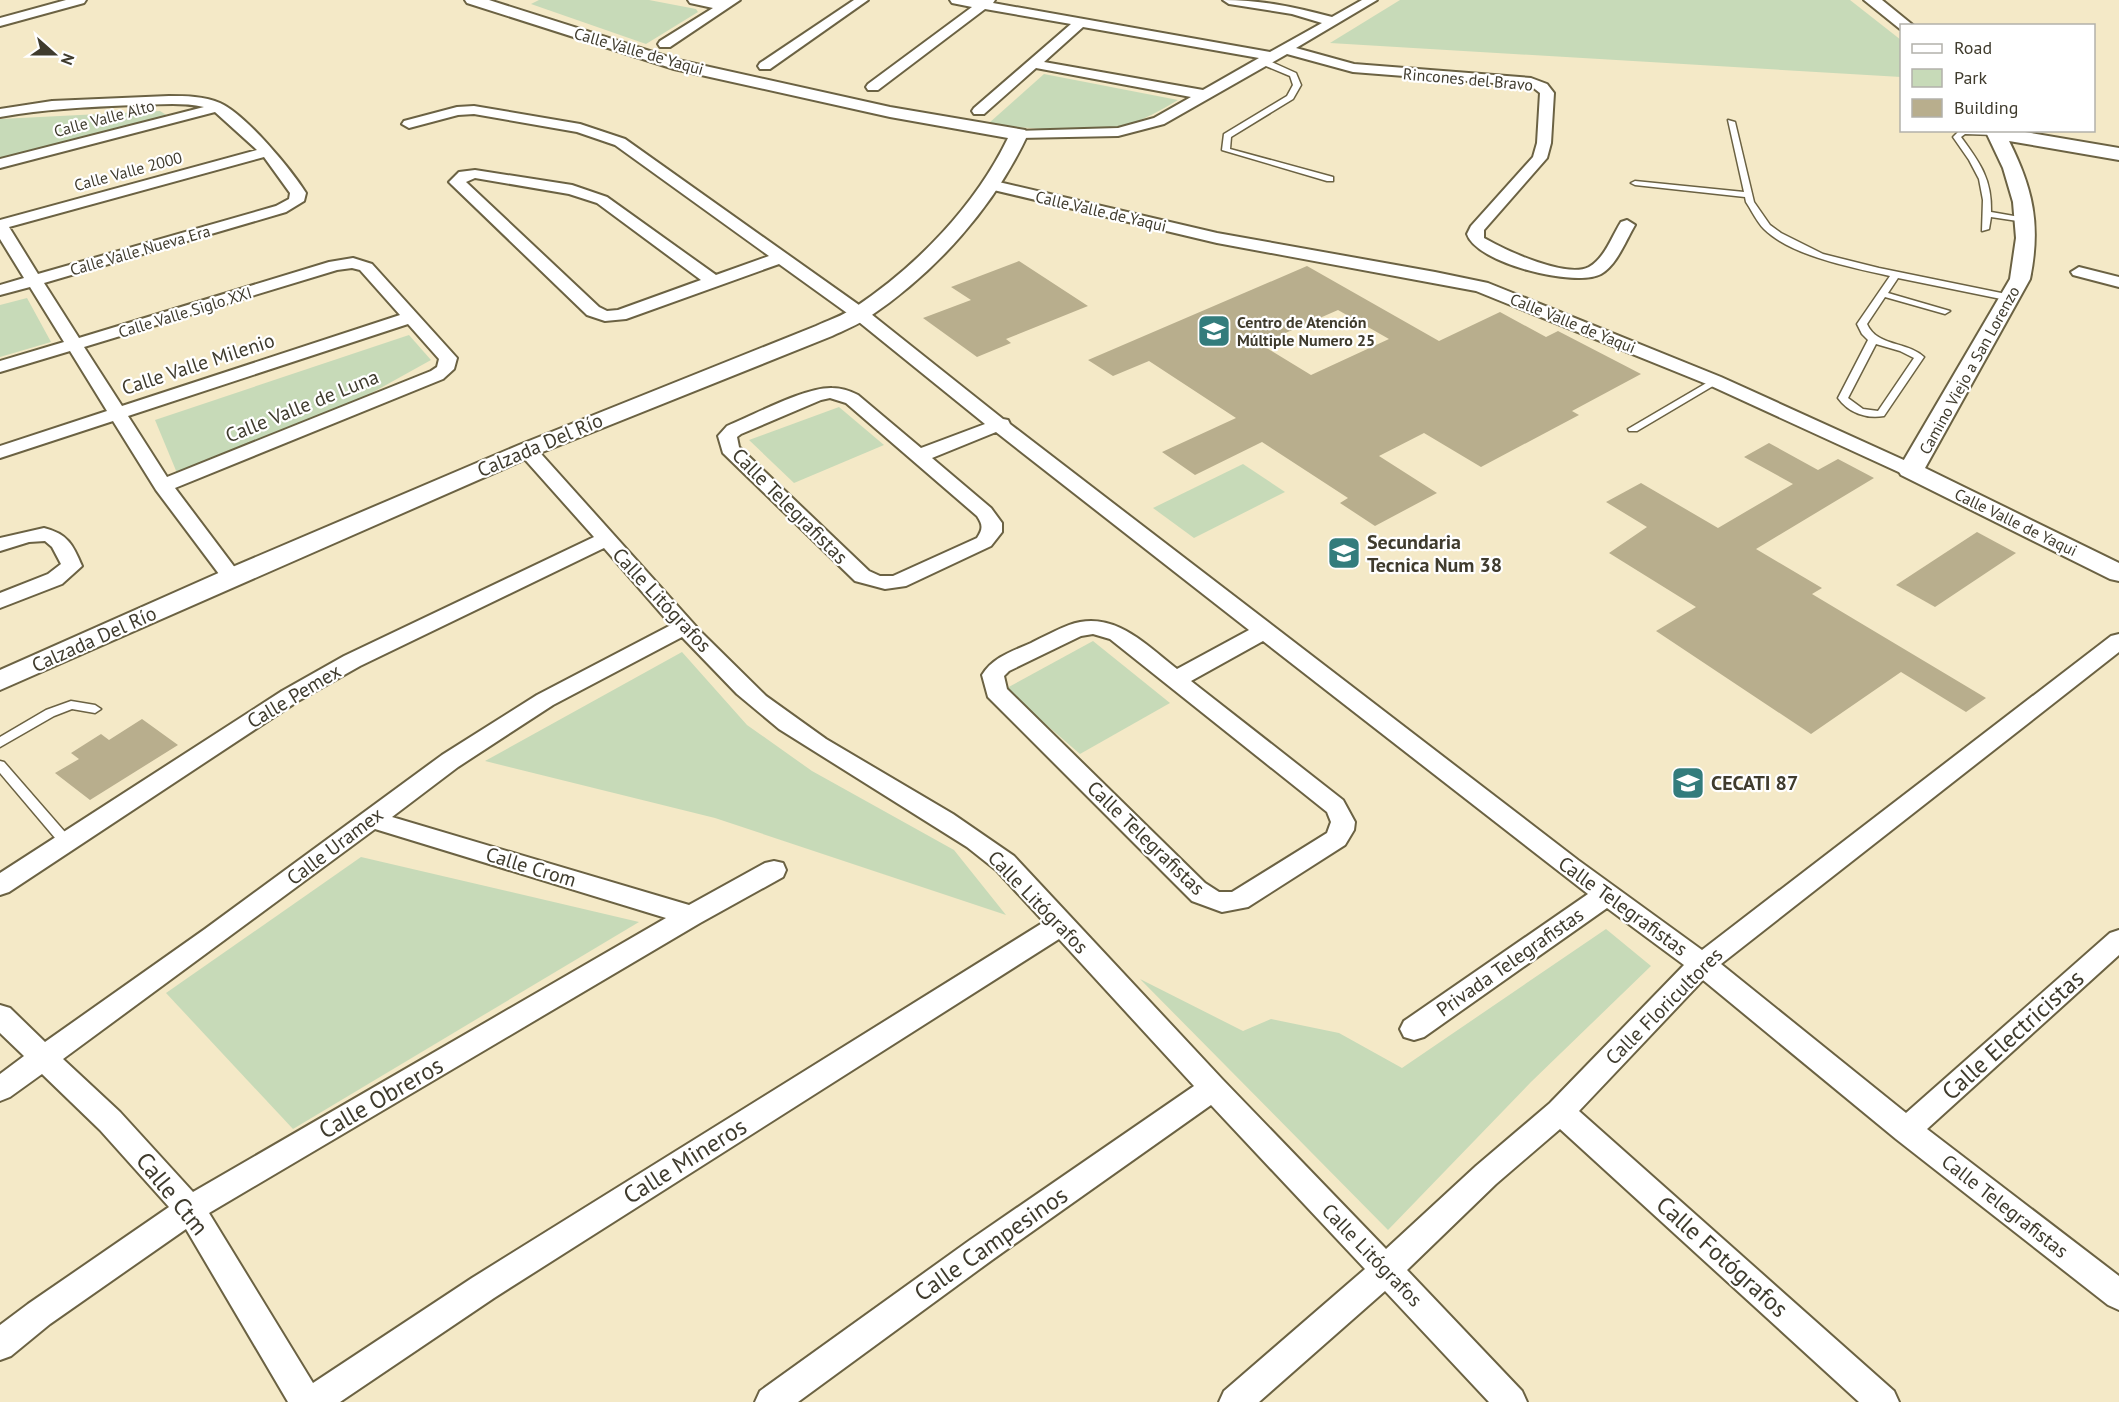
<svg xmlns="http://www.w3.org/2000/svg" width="2119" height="1402" font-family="'PT Sans',sans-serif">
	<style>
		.green { fill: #c7dab8 }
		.building { fill: #b8ae8d; fill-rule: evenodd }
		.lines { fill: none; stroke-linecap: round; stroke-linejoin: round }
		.service-casing { stroke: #6b6243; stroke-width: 3 }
		.minor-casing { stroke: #6b6243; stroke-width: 4 }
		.tertiary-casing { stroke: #6b6243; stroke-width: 4 }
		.service { fill: #fff; fill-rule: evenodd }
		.minor { fill: #fff; fill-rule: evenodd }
		.tertiary { fill: #fff; fill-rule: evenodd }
		.labels { text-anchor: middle; stroke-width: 4.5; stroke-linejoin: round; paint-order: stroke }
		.far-street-label { font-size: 16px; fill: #3f3b2d; stroke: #fff }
		.far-poi-label { font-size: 16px; font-weight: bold; fill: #3f3b2d; stroke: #fff; text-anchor: start }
		.street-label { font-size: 20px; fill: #3f3b2d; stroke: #fff }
		.poi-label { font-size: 20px; font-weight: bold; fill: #3f3b2d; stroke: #fff; text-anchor: start }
		.near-street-label { font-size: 24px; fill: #3f3b2d; stroke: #fff }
	</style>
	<rect width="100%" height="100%" fill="#f4e9c7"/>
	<g class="green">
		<polygon points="539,0 649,0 696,9 698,12 646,44 531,4"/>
		<polygon points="1400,0 1850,0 1901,40 1901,77 1330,43"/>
		<path d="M 1044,74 L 1178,100 C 1161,110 1144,120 1124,126 C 1093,134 1021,129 989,123 Z"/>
		<polygon points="160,111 168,116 0,160 0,119"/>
		<polygon points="27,298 51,342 0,357 0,305"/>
		<polygon points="409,335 431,360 368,395 177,473 155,420"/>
		<polygon points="839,407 884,445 794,483 749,440"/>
		<polygon points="1243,464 1285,492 1194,538 1153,508"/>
		<polygon points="1093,641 1170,703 1080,754 1005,689"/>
		<polygon points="682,652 747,725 812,771 954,850 1006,915 715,818 485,761"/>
		<polygon points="361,857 639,922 293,1129 166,993"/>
		<polygon points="1606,929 1651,966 1531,1082 1388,1230 1140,979 1243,1031 1271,1019 1339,1033 1402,1068"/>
	</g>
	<g class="building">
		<polygon points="1019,261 1088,306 1006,339 1011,343 977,357 923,318 971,300 951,287"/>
		<path d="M 1307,266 L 1439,341 L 1500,312 L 1546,337 L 1558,331 L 1641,374 L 1572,411 L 1579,415 L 1481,467 L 1424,433 L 1379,456 L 1437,493 L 1375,526 L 1340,503 L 1348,498 L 1262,442 L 1195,475 L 1162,452 L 1236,418 L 1149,361 L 1113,376 L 1088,360 ZM 1338,310 L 1389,339 L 1311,375 L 1260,344 Z"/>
		<polygon points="1769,443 1818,470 1838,459 1874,478 1756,549 1822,588 1812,594 1986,698 1966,712 1901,672 1811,734 1656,631 1696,607 1609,553 1647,527 1606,502 1641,483 1718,528 1793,484 1744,457"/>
		<polygon points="1977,532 2016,553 1935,607 1896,585"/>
		<polygon points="142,719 178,745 90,800 55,773 79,759 71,753 101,734 109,740"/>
	</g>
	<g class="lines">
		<g class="service-casing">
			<g id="service">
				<polygon points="1261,60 1267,60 1296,73 1301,85 1293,99 1231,137 1230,149 1333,177 1333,181 1327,181 1222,150 1224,134 1287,96 1293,85 1290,76 1261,64"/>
				<path d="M 1728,120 L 1735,122 L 1754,202 L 1770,225 L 1781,233 L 1823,254 L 1879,268 L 2011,295 L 2015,298 L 2011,301 L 1898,278 L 1888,293 L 1950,311 L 1945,314 L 1885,297 L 1867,324 C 1877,347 1907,341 1924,357 L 1884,416 C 1866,419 1849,413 1838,398 L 1868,340 L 1862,334 L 1857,324 L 1890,276 C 1854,268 1791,256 1764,229 C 1757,222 1752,211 1746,202 L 1745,197 L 1635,185 L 1631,183 L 1635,181 L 1744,192 ZM 1876,344 L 1900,351 L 1914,358 L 1878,411 L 1863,409 L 1848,398 Z"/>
				<path d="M 1960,130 L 1998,131 L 1998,135 L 1995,135 L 1965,134 L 1961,137 C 1980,163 1992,179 1991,212 L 2031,219 L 2031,223 L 1991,217 L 1989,229 L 1982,231 L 1983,200 L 1979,179 L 1969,160 L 1953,137 Z"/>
				<polygon points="1715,378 1718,379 1718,383 1637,431 1629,431 1628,429"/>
				<polygon points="71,701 95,705 101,709 95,713 72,709 54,716 0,747 0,737 46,710"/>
				<polygon points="0,761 4,762 71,839 73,842 71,845 61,845 0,773"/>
			</g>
		</g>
		<g class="minor-casing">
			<g id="minor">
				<polygon points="66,0 86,0 84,3 0,26 0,18"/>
				<polygon points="688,0 740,0 670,47 660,47 658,44 660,41 713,8 690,3"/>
				<polygon points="854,0 868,0 770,69 760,69 758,66 760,63"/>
				<path d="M 950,0 L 995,0 L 993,3 L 1270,52 L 1322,23 L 1292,14 L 1229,4 L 1223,0 C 1261,0 1295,7 1332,17 L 1362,0 L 1377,0 L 1296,48 L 1354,64 L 1531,78 L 1547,84 L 1554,93 L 1551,143 L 1547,158 L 1484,230 L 1484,238 C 1505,250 1566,279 1589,267 C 1605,258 1612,236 1621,222 L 1627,220 L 1635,225 C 1626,240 1617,265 1601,274 C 1575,288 1476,263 1467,234 L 1471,226 L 1533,157 L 1537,143 L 1540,93 L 1531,86 L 1353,72 L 1287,54 L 1164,124 L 1118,136 L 1019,138 L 1012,134 L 1014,131 L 1118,128 L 1154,118 L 1191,97 L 1036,68 L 984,114 L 974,114 L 972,111 L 974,108 L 1071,24 L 985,9 L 878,90 L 868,90 L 866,87 L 868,84 L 972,7 L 952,3 ZM 1083,27 L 1259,58 L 1203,90 L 1044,62 Z"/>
				<path d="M 169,96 C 186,96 204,96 220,103 C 245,114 291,169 306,193 L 304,201 L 286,212 L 44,283 L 79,338 L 329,262 L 353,258 L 372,264 L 457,358 L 454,369 L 443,379 L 175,488 L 242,577 L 239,582 L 232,584 L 225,582 L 156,490 L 113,421 L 0,458 L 0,446 L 107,411 L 70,351 L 0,372 L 0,361 L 64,342 L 30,287 L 0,295 L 0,285 L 24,278 L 0,239 L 0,220 L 257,150 L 215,112 L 0,168 L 0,159 L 204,107 C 181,102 157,105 134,105 C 89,107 44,109 0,117 L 0,109 L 52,101 ZM 264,157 L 290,193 L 289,199 L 276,206 L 38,274 L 9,227 ZM 352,268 L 360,270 L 400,315 L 122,406 L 84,347 L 337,270 ZM 408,324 L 439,359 L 437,367 L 431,371 L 167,477 L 128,416 Z"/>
				<path d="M 474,106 L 580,124 L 625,139 L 866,310 L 1003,419 L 1008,420 L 1010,424 L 1578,860 L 1702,950 L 2111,636 L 2119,634 L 2119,652 L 1721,964 L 1906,1113 L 2110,933 L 2119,930 L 2119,955 L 1927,1129 L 2119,1276 L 2119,1310 L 2108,1305 L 1896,1139 L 1703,980 L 1579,1111 L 1894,1391 L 1899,1402 L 1859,1402 L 1560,1129 L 1496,1184 L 1407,1270 L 1522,1391 L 1527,1402 L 1489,1402 L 1385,1291 L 1259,1402 L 1219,1402 L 1224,1391 L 1365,1269 L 1211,1105 L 992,1260 L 798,1402 L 755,1402 L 760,1391 L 970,1240 L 1194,1086 L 1059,939 L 494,1298 L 340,1402 L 288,1402 L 186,1229 L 50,1324 L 11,1356 L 0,1360 L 0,1325 L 28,1304 L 169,1207 L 100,1130 L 42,1074 L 10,1097 L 0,1101 L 0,1074 L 24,1056 L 0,1033 L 0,1005 L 10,1008 L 45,1042 L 205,929 L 442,755 L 537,695 L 671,625 L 604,548 L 360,666 L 298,701 L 9,892 L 0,895 L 0,873 L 282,691 L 344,656 L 594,537 L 520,454 L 518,450 L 520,446 L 534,446 L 701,632 L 766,696 L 826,739 L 953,814 L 1014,856 L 1223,1080 L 1386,1249 L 1476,1166 L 1550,1103 L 1684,965 L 1607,908 L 1424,1037 L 1414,1040 L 1404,1037 L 1400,1029 L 1404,1021 L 1588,894 L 1263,641 L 1191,681 L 1343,800 L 1355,822 L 1354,830 L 1345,845 L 1248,907 L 1222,912 L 1192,901 L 988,697 L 982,675 C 993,657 1013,651 1031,643 C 1043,637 1056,630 1069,625 C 1113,609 1145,644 1177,669 L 1249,630 L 996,432 L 932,458 L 991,508 L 1002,523 L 1002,532 L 991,546 L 906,586 L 885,589 L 855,581 L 723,453 L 718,436 L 727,426 C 754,415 805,387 832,388 C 842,388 850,391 858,395 L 921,448 L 985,424 L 854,318 L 779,264 L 626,319 L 605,321 L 587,315 L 452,185 L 449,182 L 459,172 L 475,170 L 572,185 L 607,197 L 716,275 L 769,256 L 615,145 L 577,132 L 474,114 L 458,115 L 409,128 L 402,124 L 404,121 L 457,107 ZM 475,178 L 569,194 L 597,203 L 701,280 L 618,310 L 607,311 L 599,307 L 466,182 ZM 830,398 L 846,403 L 977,516 C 983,525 983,529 977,538 L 893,576 L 880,576 L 869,571 L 739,447 L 737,437 L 741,434 L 821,400 ZM 1093,634 L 1110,639 L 1327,812 L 1331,822 L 1327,833 L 1232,892 L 1219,892 L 1205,883 L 1007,689 L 1004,676 L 1009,671 L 1081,636 ZM 682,637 L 737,694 L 779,729 L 967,847 L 996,870 L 1044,922 L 472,1278 L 313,1383 L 209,1213 L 700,923 L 783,877 L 786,870 L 783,863 L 774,861 L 765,863 L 689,905 L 392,817 L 458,767 L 553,705 ZM 375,829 L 666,918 L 193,1192 L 120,1112 L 63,1059 Z"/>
				<polygon points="990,180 1217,233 1435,272 1488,283 1721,377 1917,466 1920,470 1917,474 1903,474 1709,385 1476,291 1217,243 985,188 982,185"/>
				<polygon points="2079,267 2119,277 2119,287 2073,275 2071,272"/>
				<path d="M 44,528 C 68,534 73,545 82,566 L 62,584 L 0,608 L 0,593 L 48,574 L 61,564 L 52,547 L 45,541 L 29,542 L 0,551 L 0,538 Z"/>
			</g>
		</g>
		<g class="tertiary-casing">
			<g id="tertiary">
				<path d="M 465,0 L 489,0 L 678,60 L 890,107 L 1019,129 L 1025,130 L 1028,134 C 994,207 936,272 869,317 C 858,325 844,330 832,336 L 535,455 L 0,690 L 0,670 L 223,571 L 519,445 L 816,326 C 829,320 842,316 854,308 C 917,266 975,206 1008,138 L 890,117 L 674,69 L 467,3 Z"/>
				<polygon points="1864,0 1882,0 1914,26 1902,26 1900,29"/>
				<path d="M 1985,130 L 2013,130 L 2119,148 L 2119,160 L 2009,141 C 2033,189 2041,225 2030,279 L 1925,468 L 2119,563 L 2119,581 L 2110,579 L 1901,475 L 1898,470 L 2010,279 L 2016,238 L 2013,202 L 2003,168 Z"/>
			</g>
		</g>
		<use href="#service" class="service"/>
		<use href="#minor" class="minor"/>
		<use href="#tertiary" class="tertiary"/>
	</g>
	<defs>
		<g id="school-square" transform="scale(1.725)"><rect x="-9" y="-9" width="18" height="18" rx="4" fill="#337c7c" stroke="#fff"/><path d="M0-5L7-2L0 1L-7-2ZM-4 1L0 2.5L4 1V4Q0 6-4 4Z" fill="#fff"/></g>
	</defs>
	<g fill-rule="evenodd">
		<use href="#school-square" x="1214" y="331"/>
		<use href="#school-square" x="1344" y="553"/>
		<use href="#school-square" x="1688" y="783"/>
	</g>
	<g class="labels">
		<g class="far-street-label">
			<text transform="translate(639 51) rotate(16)" y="6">Calle Valle de Yaqui</text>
			<text transform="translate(1468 79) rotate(5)" y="6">Rincones del Bravo</text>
			<text transform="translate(104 118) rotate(-15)" y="6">Calle Valle Alto</text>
			<text transform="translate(128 171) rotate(-15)" y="6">Calle Valle 2000</text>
			<text transform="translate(1101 211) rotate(13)" y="6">Calle Valle de Yaqui</text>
			<text transform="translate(140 250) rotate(-16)" y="6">Calle Valle Nueva Era</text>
			<text transform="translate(185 312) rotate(-17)" y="6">Calle Valle Siglo XXI</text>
			<text transform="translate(1573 323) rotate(22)" y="6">Calle Valle de Yaqui</text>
			<text transform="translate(1969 370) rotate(-61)" y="6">Camino Viejo a San Lorenzo</text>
			<text transform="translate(2016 522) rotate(26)" y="6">Calle Valle de Yaqui</text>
		</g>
		<g class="far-poi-label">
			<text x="1237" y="328">Centro de Atención<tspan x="1237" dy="18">Múltiple Numero 25</tspan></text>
		</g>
		<g class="street-label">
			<text transform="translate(198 364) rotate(-18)" y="7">Calle Valle Milenio</text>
			<text transform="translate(302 406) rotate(-22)" y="7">Calle Valle de Luna</text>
			<text transform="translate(540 445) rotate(-23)" y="7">Calzada Del Río</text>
			<text transform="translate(790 506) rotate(45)" y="7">Calle Telegrafistas</text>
			<text transform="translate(662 600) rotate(47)" y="7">Calle Litógrafos</text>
			<text transform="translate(94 639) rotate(-24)" y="7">Calzada Del Río</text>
			<text transform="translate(294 696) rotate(-31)" y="7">Calle Pemex</text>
			<text transform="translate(1146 838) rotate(44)" y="7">Calle Telegrafistas</text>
			<text transform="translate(335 846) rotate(-37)" y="7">Calle Uramex</text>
			<text transform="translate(531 867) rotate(17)" y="7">Calle Crom</text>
			<text transform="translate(1038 902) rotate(46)" y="7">Calle Litógrafos</text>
			<text transform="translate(1623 906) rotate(36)" y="7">Calle Telegrafistas</text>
			<text transform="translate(1510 962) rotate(-35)" y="7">Privada Telegrafistas</text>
			<text transform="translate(1664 1006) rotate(-45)" y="7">Calle Floricultores</text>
			<text transform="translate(2005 1206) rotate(38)" y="7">Calle Telegrafistas</text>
			<text transform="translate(1372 1255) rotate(46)" y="7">Calle Litógrafos</text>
		</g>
		<g class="poi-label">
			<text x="1367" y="549">Secundaria<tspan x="1367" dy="23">Tecnica Num 38</tspan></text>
			<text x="1711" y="790">CECATI 87</text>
		</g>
		<g class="near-street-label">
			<text transform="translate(2013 1035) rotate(-42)" y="8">Calle Electricistas</text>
			<text transform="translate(381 1098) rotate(-30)" y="8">Calle Obreros</text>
			<text transform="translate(685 1161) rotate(-32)" y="8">Calle Mineros</text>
			<text transform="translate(172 1194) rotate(51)" y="8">Calle Ctm</text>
			<text transform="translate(991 1244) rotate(-35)" y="8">Calle Campesinos</text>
			<text transform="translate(1722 1257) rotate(42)" y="8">Calle Fotógrafos</text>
		</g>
	</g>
	<rect x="1900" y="24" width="195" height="108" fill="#ffffff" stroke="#b2b1ab" stroke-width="1.5"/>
	<rect x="1912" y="44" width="30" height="9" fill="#ffffff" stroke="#b2b1ab" stroke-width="1.5"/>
	<text x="1954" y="54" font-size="18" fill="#3f3b2d">Road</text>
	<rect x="1912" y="69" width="30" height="18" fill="#c7dab8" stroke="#b2b1ab" stroke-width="1.5"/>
	<text x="1954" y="84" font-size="18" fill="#3f3b2d">Park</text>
	<rect x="1912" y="99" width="30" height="18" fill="#b8ae8d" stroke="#b2b1ab" stroke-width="1.5"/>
	<text x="1954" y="114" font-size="18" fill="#3f3b2d">Building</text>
	<g transform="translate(54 54) rotate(111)" stroke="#ffffff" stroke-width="4.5" paint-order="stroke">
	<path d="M0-4.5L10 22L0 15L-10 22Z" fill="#3f3b2d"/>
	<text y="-9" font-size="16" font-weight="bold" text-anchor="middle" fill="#3f3b2d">N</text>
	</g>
</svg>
